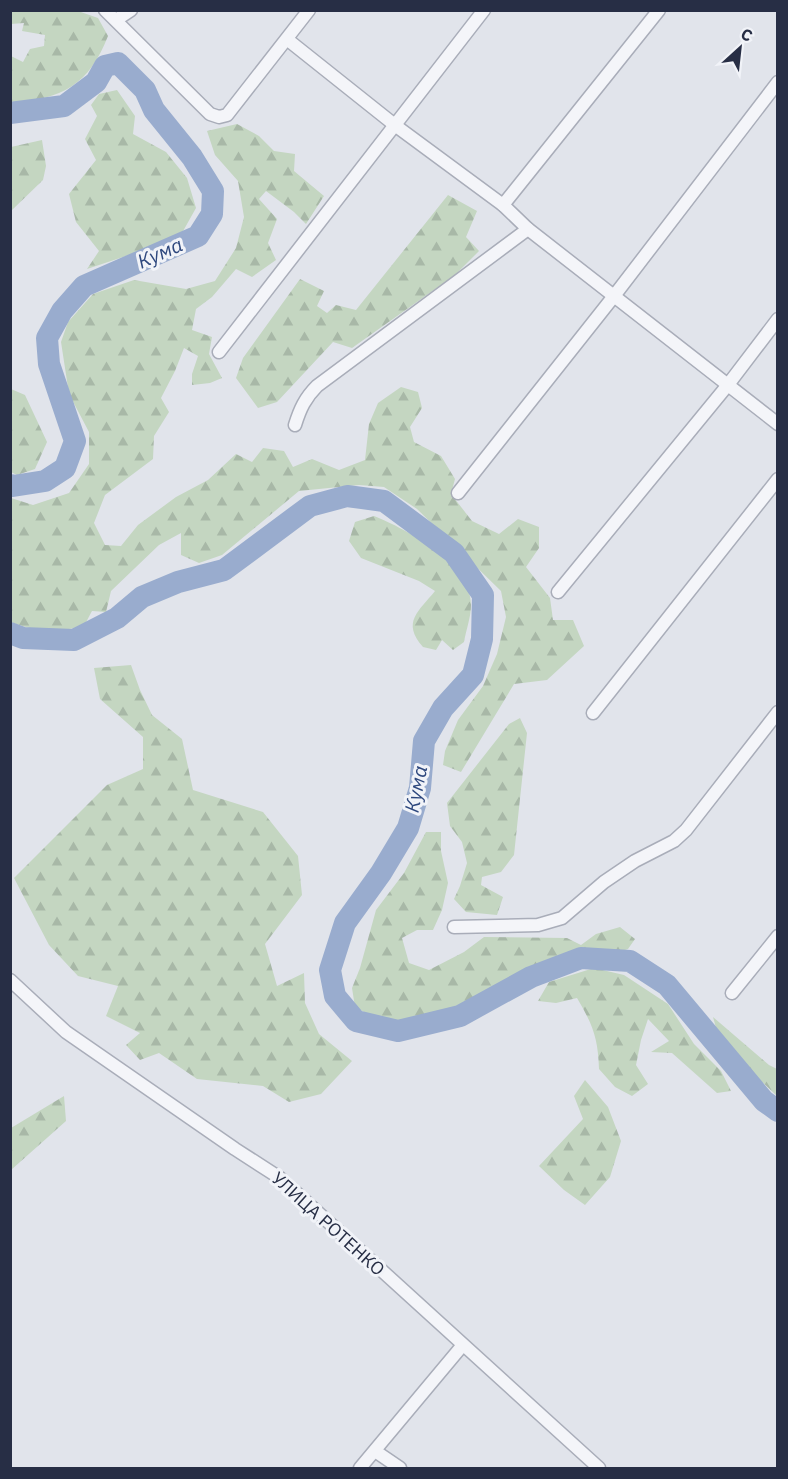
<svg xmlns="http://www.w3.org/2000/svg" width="788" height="1479" font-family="'IBM Plex Sans',sans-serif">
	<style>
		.forest { fill: url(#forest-firs) }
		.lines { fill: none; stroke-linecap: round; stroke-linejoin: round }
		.river { stroke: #99acce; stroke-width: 22 }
		.minor-casing { stroke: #a9adb9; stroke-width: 15 }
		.minor { stroke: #f4f5f9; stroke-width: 12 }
		.labels { text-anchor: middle; stroke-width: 6; stroke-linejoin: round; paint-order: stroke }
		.street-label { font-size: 18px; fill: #272e45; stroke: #f1f3f8 }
		.water-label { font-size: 20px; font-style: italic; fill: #2d477d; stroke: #f1f3f8 }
	</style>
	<defs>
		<pattern id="forest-firs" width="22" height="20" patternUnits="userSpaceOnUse" patternTransform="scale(1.5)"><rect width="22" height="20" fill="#c4d6c1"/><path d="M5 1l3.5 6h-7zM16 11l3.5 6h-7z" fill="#a8b8a7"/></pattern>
	</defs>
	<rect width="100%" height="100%" fill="#e1e4eb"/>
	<g class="forest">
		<path d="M 11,10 L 78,11 L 98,18 L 108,36 C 89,85 62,99 11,103 L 11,56 L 23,62 L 30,49 L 44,46 L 45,35 L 22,31 L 24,23 L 11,24 Z"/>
		<polygon points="117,90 135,116 133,134 166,152 187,178 196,208 182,233 150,248 87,269 99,251 76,222 69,194 96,160 85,139 97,116 91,105 99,94"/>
		<path d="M 237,124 L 259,136 L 274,151 L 295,154 L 294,171 L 324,196 L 306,224 L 294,212 L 266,191 L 259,199 L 277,219 L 268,243 L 276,260 L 252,277 L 236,269 L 212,297 L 196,309 L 192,330 L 212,337 L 209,354 L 222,378 L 210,383 L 192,385 L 192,374 L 198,356 L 184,348 L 175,371 L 161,398 L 169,412 L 154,436 L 153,459 L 105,495 L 94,523 L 105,545 L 121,546 L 138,525 L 176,497 L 208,480 L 236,454 L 252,462 L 263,448 L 284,451 L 293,467 L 312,459 L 339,470 L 365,460 L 369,424 L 378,403 L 401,387 L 418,392 L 422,408 L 410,427 L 414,442 L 441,456 L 455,479 L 451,494 L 472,521 L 499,534 L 518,519 L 539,527 L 539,548 L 526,567 L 550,598 L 553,620 L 573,620 L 584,646 L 547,680 L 514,684 L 461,772 L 443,765 L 445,751 L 458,720 L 483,686 L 497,654 L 506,617 L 501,591 L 417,509 L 384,487 L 359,485 L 299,491 L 222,555 L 199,563 L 181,555 L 181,533 L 159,545 L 111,591 L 106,612 L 92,611 L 84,626 C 57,633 36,632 11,622 L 11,498 L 33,505 L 69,493 L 89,464 L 89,432 L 69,394 L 61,342 L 68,322 L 93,294 L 134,280 L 186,289 L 215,281 L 236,248 L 244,217 L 238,181 L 215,155 L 207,131 Z"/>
		<polygon points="42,140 46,166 43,180 11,211 11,147"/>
		<polygon points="448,195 477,211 466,237 479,251 455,275 352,348 333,342 277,402 258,408 236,378 243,358 300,279 324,291 317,306 327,313 336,305 356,310"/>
		<polygon points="11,389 25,395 47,442 35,469 17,475 11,472"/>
		<path d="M 374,516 C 407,529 472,565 471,605 C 471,617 466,630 464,642 L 453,650 L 442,640 L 436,650 L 423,647 C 401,622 419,611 435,591 L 419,581 L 361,558 L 349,541 L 355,522 Z"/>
		<polygon points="131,665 140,690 152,715 182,739 193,790 263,812 298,856 302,895 265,944 277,986 304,973 305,1003 319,1034 352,1061 321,1094 289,1102 263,1086 197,1079 159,1053 140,1060 126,1045 140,1033 106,1016 118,986 78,976 49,945 14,878 107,785 143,769 143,737 100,699 94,668"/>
		<polygon points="520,718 527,733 514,855 501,872 482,877 481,885 503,897 497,915 466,912 454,899 460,886 467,863 462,842 450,826 447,803 509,724"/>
		<polygon points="426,832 441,832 441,851 448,883 442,910 433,930 417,930 402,938 409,963 429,970 464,952 484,937 567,938 581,945 596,934 620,927 635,939 628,949 613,954 578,953 544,965 461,1010 401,1026 377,1019 355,1007 352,988 360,968 376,910 404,873"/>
		<path d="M 594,968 L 624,975 L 668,1004 L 694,1044 L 721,1071 L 731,1091 L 717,1093 L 672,1053 L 651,1052 L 669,1041 L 648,1019 L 641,1040 L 636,1065 L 648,1084 L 632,1096 L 615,1087 L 599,1069 C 598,1038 593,1025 577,998 L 556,1003 L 538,1001 L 549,982 Z"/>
		<polygon points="713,1017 769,1065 777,1069 777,1096 720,1042"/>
		<polygon points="585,1080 608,1107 621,1141 610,1177 585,1205 564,1190 539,1166 583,1119 574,1096"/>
		<polygon points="64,1096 66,1121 11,1170 11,1128"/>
	</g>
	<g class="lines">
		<g class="river">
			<polyline points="10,113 64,106 96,82 105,66 118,63 145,90 154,110 192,157 213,191 212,214 198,236 84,286 62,311 47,338 49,364 75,441 65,468 45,481 13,486 10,485"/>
			<polyline points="10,633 23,638 74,640 117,618 142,597 178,582 224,570 310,506 347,496 384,501 454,553 483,595 482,639 473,675 443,708 424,741 420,788 408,828 381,873 345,923 330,970 335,996 356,1021 398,1031 460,1016 531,977 581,958 630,961 667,985 764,1101 778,1111"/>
		</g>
		<g class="minor-casing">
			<g id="minor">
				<polyline points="105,10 210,114 219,117 227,115 309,10"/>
				<polyline points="116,20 131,10"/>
				<polyline points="288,40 396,126 503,205 528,229 778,424"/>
				<polyline points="503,205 659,10"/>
				<polyline points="219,352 484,10"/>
				<path d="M 295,425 C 300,409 305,398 317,386 L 528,229"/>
				<polyline points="458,493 614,296 778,82"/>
				<polyline points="558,592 727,386 778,319"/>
				<polyline points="593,713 778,479"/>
				<polyline points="454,927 538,925 562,918 604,882 635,861 674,841 686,830 778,712"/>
				<polyline points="10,980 66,1032 235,1149 280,1178 599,1468"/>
				<polyline points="732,993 778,936"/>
				<polyline points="375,1451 400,1468"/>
				<polyline points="360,1468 462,1346"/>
			</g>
		</g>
		<use href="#minor" class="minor"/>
	</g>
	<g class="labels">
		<g class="street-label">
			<text transform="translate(328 1224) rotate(42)" y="6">УЛИЦА РОТЕНКО</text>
		</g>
		<g class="water-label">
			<text transform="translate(160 253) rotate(-24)" y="7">Кума</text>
			<text transform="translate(416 789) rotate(-79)" y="7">Кума</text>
		</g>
	</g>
	<rect width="788" height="1479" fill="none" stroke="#272e45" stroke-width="24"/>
	<g transform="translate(740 48) rotate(27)" stroke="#f1f3f8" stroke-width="4.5" paint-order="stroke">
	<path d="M0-4.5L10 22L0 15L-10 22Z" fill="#272e45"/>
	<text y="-9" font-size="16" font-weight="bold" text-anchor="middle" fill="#272e45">С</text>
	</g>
</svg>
